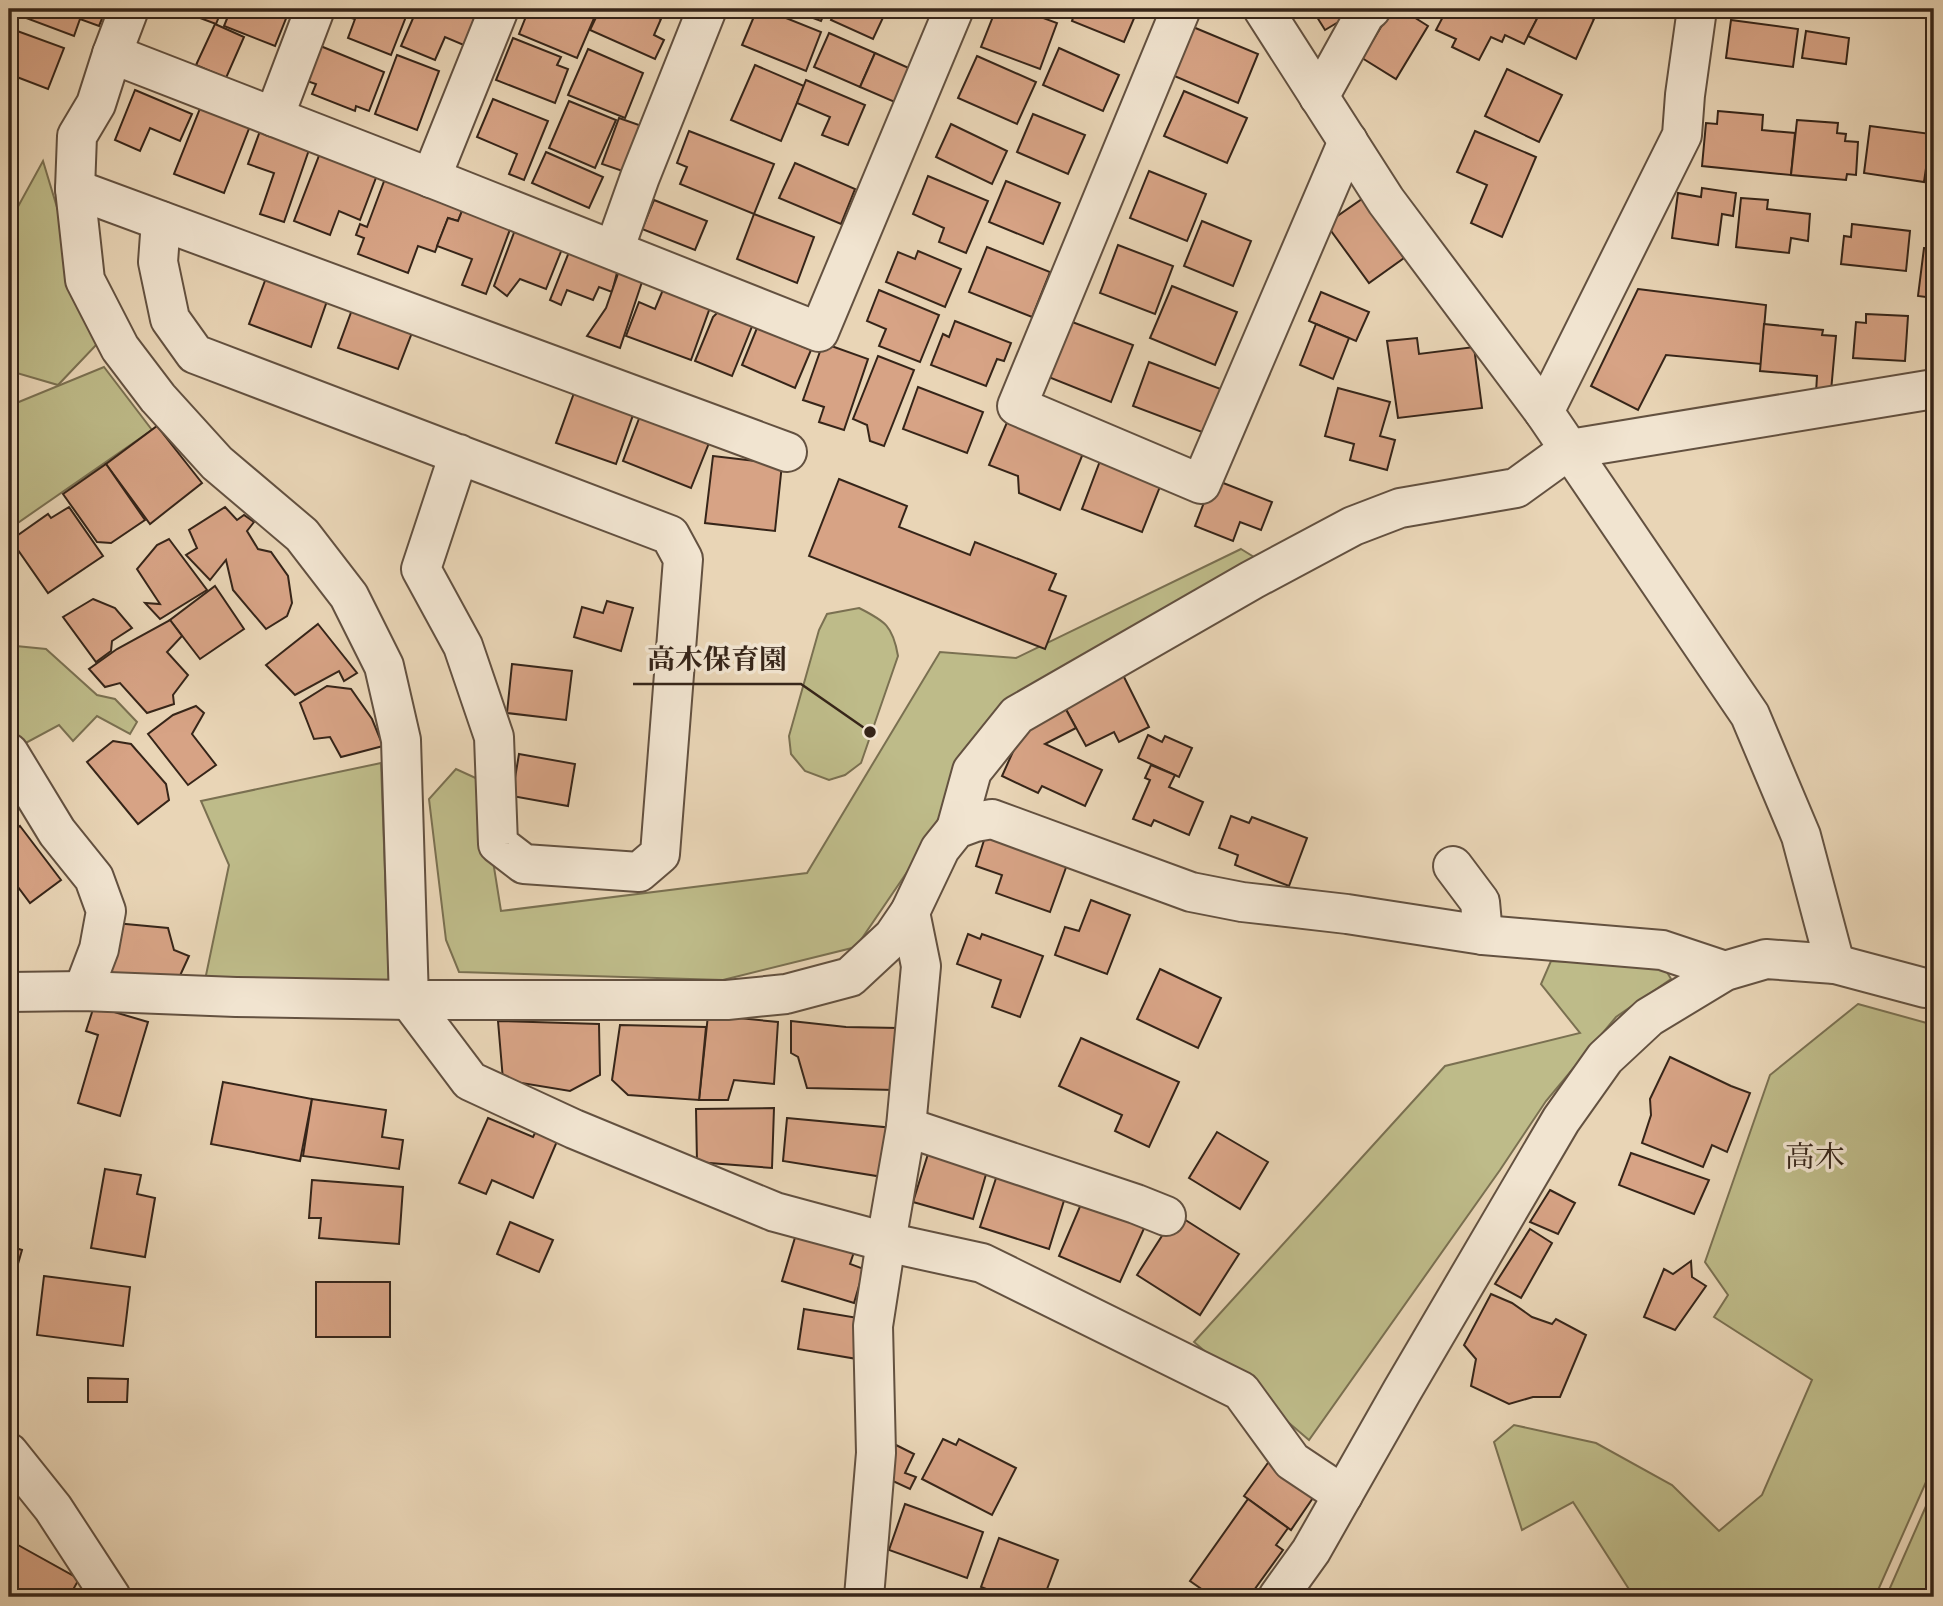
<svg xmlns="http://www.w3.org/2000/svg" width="1943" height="1606" font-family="'IM FELL French Canon','Noto Serif JP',serif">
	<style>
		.green { fill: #bebb89; stroke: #7a7051; stroke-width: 2 }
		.building { fill: #d7a385; stroke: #362519; stroke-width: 2 }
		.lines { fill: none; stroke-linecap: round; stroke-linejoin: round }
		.minor-casing { stroke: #635140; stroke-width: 42 }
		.minor { stroke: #f1e4d0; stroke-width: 38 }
		.labels { text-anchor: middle; stroke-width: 7; stroke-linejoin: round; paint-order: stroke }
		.quarter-label { font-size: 30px; fill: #362519; stroke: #f1e4d0 }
		.leader { fill: none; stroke: #362519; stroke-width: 2.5 }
		.callout-dot { fill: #362519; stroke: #f1e4d0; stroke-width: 2.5 }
		.callout-label { font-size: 28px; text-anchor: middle; font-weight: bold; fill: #362519; stroke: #f1e4d0; stroke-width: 7; stroke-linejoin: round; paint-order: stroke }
	</style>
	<rect width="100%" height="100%" fill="#e9d5b6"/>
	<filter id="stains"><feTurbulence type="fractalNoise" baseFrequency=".00286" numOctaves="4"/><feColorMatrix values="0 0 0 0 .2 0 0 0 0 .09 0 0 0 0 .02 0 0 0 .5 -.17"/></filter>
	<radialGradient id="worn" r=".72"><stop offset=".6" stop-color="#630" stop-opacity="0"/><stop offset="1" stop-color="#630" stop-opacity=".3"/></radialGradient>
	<g class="green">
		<polygon points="43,161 98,343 58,385 17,373 9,376 9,223"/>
		<polygon points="104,367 152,430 9,529 9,406"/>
		<polygon points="1241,549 1262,562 1034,691 935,831 856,947 723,980 459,972 446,940 429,799 456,769 480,780 501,911 807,873 940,652 1016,658"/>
		<path d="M 859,608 C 885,621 893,626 898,656 L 861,763 L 845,775 L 829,780 L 805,771 L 791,754 L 789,736 L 819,630 L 827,614 Z"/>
		<polygon points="9,639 16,646 46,649 97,695 115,699 137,722 130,734 97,716 73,741 59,725 22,745 9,733"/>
		<polygon points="381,763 389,982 205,980 229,865 201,801"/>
		<polygon points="1551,961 1663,965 1671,979 1616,1017 1546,1101 1500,1170 1309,1440 1194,1342 1445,1066 1580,1033 1541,984"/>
		<polygon points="1858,1004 1934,1025 1934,1464 1875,1597 1634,1597 1573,1502 1522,1530 1494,1442 1514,1425 1596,1443 1672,1485 1719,1531 1762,1495 1812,1380 1714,1317 1728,1295 1705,1262 1770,1075"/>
		<polygon points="1934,1488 1934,1597 1886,1597"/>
	</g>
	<g class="building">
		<polygon points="30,9 106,9 99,26 80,19 74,36 26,18"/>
		<polygon points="176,9 222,9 216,24"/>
		<polygon points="231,9 270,9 287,16 275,46 224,26"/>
		<polygon points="352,9 409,9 391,55 348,38 355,19 348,17"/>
		<polygon points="417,9 451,9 476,19 466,46 445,37 435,60 401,46"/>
		<polygon points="529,9 577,9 595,16 577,58 519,34"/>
		<polygon points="600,9 639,9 661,19 654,35 664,40 655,59 590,30"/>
		<polygon points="789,9 826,9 821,21"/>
		<polygon points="836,9 887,9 873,39 831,20"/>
		<polygon points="996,9 1019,9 1057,23 1040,69 981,47"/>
		<polygon points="1044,9 1065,9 1062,16"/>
		<polygon points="1076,9 1138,9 1124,42 1072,21"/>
		<polygon points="1312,9 1346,9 1350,15 1325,30"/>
		<polygon points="1392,9 1401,9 1428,26 1396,79 1362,58"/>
		<polygon points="1447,9 1542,9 1524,44 1505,35 1502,42 1491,37 1479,60 1452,47 1456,39 1436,30"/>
		<polygon points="1542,9 1573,9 1594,19 1576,59 1528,36"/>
		<polygon points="766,10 821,32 806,71 742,45 755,14 762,17"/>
		<polygon points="1731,20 1798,29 1793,67 1726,58"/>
		<polygon points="215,24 244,37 226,78 196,65"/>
		<polygon points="1193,27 1258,54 1238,103 1172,75"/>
		<polygon points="9,28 64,48 48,89 9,74"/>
		<polygon points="1806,31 1849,38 1846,64 1802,58"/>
		<polygon points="829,33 875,53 860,87 814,67"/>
		<polygon points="513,38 561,57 557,65 568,69 555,103 496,80"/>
		<polygon points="318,45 384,72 369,111 356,106 355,111 312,94 316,84 304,80"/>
		<polygon points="1059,48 1119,75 1103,111 1043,85"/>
		<polygon points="588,49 643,73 625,118 568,95"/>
		<polygon points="875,53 911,69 897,103 860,87"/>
		<polygon points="397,55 439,71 417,130 375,114"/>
		<polygon points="977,56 1036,82 1017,124 958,98"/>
		<polygon points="755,65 804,86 781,141 731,120"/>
		<polygon points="1507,69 1562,95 1539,142 1485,116"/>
		<polygon points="806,80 865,105 848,145 822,135 830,117 797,103"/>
		<polygon points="135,90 192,114 180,141 150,128 140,151 115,140"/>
		<polygon points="1184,91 1247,118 1227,163 1164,136"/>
		<polygon points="493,99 548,121 524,180 509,174 517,154 477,137"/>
		<polygon points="569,101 616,120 595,168 549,148"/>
		<polygon points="201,106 250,126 224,193 174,174"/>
		<polygon points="1718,111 1763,115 1762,130 1795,133 1791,175 1702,166 1706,123 1717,124"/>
		<polygon points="1033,114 1085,135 1068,174 1017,152"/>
		<polygon points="619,118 656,131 640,177 602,164"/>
		<polygon points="1797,120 1838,123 1837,133 1846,134 1845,141 1858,142 1856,175 1847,174 1846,180 1791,175"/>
		<polygon points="951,124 1007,151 992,184 936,157"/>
		<polygon points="1870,126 1931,134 1924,182 1864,173"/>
		<polygon points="260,131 310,147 284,222 260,214 274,173 248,164"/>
		<polygon points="689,131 774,164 754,214 680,184 687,167 677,163"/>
		<polygon points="1475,131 1536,157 1502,237 1471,223 1487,185 1457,172"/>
		<polygon points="546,152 603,177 589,208 532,183"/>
		<polygon points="320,153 377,175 360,220 339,211 330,235 294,221"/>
		<polygon points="795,163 855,189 841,224 779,198"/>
		<polygon points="1149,171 1206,194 1187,241 1130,218"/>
		<polygon points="386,176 464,206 458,221 448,218 435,252 418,246 408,273 358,254 364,238 356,235 360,224 367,227"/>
		<polygon points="928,176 988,201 966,253 939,242 944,228 913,214"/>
		<polygon points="1006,181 1060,203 1043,244 989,222"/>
		<polygon points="1702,188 1736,193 1733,216 1722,214 1718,245 1672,238 1678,193 1701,197"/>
		<polygon points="1741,198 1768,200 1767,209 1810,214 1808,241 1791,238 1789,253 1736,247"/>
		<polygon points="1362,199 1404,258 1369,283 1326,224"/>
		<polygon points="654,200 707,221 695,250 642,229"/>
		<polygon points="464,206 512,224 486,294 462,285 472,259 437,246 448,218 458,221"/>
		<polygon points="754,214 814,237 797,283 737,259"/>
		<polygon points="1202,221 1251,241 1233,286 1184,266"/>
		<polygon points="1852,224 1910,231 1906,271 1841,264 1844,236 1851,237"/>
		<polygon points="515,230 562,249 546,289 520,279 507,296 494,286"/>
		<polygon points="1118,245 1173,266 1155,314 1100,293"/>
		<polygon points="571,247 619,265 612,292 599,287 593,300 567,290 561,305 550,300"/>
		<polygon points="987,247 1050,272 1032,317 969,292"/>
		<polygon points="1924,248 1934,249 1934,298 1918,296"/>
		<polygon points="918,251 961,269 945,307 886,282 898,252 915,259"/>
		<polygon points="620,268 644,276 620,348 587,336 606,308"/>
		<polygon points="266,278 327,301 311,347 249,324"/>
		<polygon points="665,285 712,302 691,360 626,336 639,302 655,309"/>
		<polygon points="1172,286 1237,312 1215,365 1150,338"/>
		<polygon points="1638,289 1766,305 1761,364 1666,355 1638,410 1591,386"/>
		<polygon points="879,290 939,315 920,362 879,346 886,329 867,321"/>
		<polygon points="1321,292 1369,312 1356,341 1309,321"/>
		<polygon points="724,306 755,319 732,376 695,361 713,317"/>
		<polygon points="353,307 413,330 398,369 338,348"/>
		<polygon points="1866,314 1908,316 1905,361 1853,358 1856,322 1866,323"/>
		<polygon points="1067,320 1133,345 1111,402 1046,376"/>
		<polygon points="955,321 1011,343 1004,361 997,359 986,386 931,365 943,334 949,337"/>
		<polygon points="1316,324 1349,338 1333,379 1300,365"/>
		<polygon points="1764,324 1823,330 1822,335 1836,336 1831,391 1816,393 1817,376 1760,371"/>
		<polygon points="757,328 811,350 795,388 742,365"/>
		<polygon points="1417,338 1419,354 1474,347 1482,408 1398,418 1387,341"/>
		<polygon points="823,343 868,359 844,430 819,422 824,407 803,400"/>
		<polygon points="878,356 914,370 884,446 870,441 867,425 853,419"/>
		<polygon points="1149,362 1226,391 1210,435 1133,406"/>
		<polygon points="918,387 983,412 967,453 903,429"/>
		<polygon points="1338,388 1390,402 1380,436 1395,440 1387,470 1350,460 1354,444 1325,436"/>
		<polygon points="574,393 633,415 616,464 556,443"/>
		<polygon points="640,416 709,443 691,488 623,461"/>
		<polygon points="1008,420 1084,451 1060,510 1019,493 1018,476 989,465"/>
		<polygon points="157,426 202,483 150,524 106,464"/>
		<polygon points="713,456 782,464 775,531 705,523"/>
		<polygon points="1100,461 1161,484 1142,532 1082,509"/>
		<polygon points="106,464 145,520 111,543 97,542 63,494"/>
		<polygon points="839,479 907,506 899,527 970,555 975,542 1056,574 1049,590 1066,596 1045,649 809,556"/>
		<polygon points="1213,479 1272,502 1261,530 1240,522 1233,541 1195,526"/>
		<polygon points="69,507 103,556 48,593 11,540 48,514 51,518"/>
		<polygon points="225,507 237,520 244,515 254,522 247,531 258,549 271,552 288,576 292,603 287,616 266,629 233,590 226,560 210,580 186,555 197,548 189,530"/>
		<polygon points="169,539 207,590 160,619 145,603 160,604 137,569 157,545"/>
		<polygon points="215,586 244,629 200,659 170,620"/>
		<polygon points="93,599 115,608 132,628 112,641 111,651 96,662 63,617"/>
		<polygon points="607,601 633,608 621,651 574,637 582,607 603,613"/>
		<polygon points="170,620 182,636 167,652 188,675 173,695 174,704 147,713 120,683 105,687 89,669 117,649"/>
		<polygon points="318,624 357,673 344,681 339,671 295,695 266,665"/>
		<polygon points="512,664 572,671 566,720 507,713"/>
		<polygon points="1122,673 1149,727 1119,742 1114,732 1086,746 1063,704"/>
		<polygon points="327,686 351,689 372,719 383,746 341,757 330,737 314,739 300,703"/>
		<polygon points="1063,704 1076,728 1045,744 1102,770 1085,806 1042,786 1038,793 1002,776 1025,725"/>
		<polygon points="196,706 204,713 192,734 216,765 188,785 148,734 173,715"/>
		<polygon points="1148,735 1162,742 1165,736 1192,748 1179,777 1138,758"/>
		<polygon points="113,741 131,744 166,784 169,800 138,824 87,762"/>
		<polygon points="519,754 575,764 568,806 512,796"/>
		<polygon points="1151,765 1175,775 1169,787 1203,802 1189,835 1154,820 1151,826 1133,819 1150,780 1145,778"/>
		<polygon points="1231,816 1249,823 1252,817 1307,838 1289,886 1235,865 1238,855 1219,848"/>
		<polygon points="20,826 61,880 30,903 9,875 9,834"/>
		<polygon points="985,837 1068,862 1050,912 996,893 1002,875 976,866"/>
		<polygon points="1091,900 1130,915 1107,974 1055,955 1065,927 1079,931"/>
		<polygon points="115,923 168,928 174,950 189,956 178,980 109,981"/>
		<polygon points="968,934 980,939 982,934 1043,956 1020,1017 992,1007 1001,980 957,964"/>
		<polygon points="1160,969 1221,998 1198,1048 1137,1019"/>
		<polygon points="94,1006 148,1022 120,1116 78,1103 98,1035 86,1031"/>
		<polygon points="708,1015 778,1022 774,1084 734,1080 728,1100 699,1100"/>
		<polygon points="498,1021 599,1024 600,1075 570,1091 503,1080"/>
		<polygon points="791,1021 846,1027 898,1028 895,1090 807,1088 798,1057 791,1053"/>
		<polygon points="620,1025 706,1027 699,1100 628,1095 612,1080"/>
		<polygon points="1081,1038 1179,1082 1149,1147 1115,1131 1122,1115 1059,1086"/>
		<polygon points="1670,1057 1731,1086 1750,1093 1727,1152 1712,1145 1703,1167 1642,1143 1651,1115 1650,1099"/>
		<polygon points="223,1082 312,1099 300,1161 211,1144"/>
		<polygon points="312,1099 386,1110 382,1137 403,1140 399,1169 303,1156"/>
		<polygon points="774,1108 772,1168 697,1162 696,1109"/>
		<polygon points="488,1118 533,1137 537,1129 558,1139 533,1198 492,1180 486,1194 459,1183"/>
		<polygon points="787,1118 894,1128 883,1177 783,1161"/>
		<polygon points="1217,1132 1268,1162 1240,1209 1189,1178"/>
		<polygon points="1631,1153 1709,1180 1694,1214 1619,1185"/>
		<polygon points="928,1154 987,1171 973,1219 913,1202"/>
		<polygon points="105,1169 141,1175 137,1194 155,1198 145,1257 91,1248"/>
		<polygon points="999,1169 1067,1191 1049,1249 980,1227"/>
		<polygon points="312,1180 403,1187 399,1244 319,1238 321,1218 309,1218"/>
		<polygon points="1550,1190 1575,1203 1558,1234 1530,1222"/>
		<polygon points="1084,1197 1146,1224 1120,1282 1059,1256"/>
		<polygon points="1176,1214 1239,1254 1200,1315 1137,1275"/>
		<polygon points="510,1222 553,1240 539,1272 497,1254"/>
		<polygon points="1530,1229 1552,1243 1521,1298 1495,1284"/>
		<polygon points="797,1231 855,1249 850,1264 864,1269 854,1303 782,1281"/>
		<polygon points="9,1246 22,1250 9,1295"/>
		<polygon points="1691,1261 1692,1277 1706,1286 1675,1330 1644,1317 1664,1269 1673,1274"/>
		<polygon points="44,1276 130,1287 123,1346 37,1335"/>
		<rect x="316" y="1282" width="74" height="55"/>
		<polygon points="1491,1294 1512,1303 1532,1317 1552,1324 1556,1319 1586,1335 1560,1397 1533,1397 1509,1404 1471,1386 1476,1359 1464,1345"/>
		<polygon points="804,1309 864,1319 857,1359 798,1349"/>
		<polygon points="88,1378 128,1379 127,1402 88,1402"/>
		<polygon points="943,1439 956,1445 959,1439 1016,1468 992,1515 922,1479"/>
		<polygon points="896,1445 914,1454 905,1473 916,1477 910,1489 882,1476"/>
		<polygon points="1270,1460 1317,1492 1291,1530 1244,1496"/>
		<polygon points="1248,1499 1288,1528 1276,1545 1283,1550 1249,1597 1213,1597 1190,1581"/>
		<polygon points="905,1504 983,1532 967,1578 889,1550"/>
		<polygon points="999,1538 1058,1560 1044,1597 1007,1597 981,1587"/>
		<polygon points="9,1540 79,1579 69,1597 9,1597"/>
	</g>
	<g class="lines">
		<g class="minor-casing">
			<g id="minor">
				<polyline points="129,9 112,54 96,104 77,136 75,189 85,280 120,348 158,398 217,463 302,535 349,596 384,666 401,740 409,1000 470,1081 574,1129 775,1212 886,1242 982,1263 1241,1391 1292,1461 1343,1495"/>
				<polyline points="1181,9 1017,406 1201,484 1348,141"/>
				<polyline points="1263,9 1386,201 1544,412 1750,715 1801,836 1835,964"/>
				<polyline points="112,54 444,183 819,332 954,9"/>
				<polyline points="1319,97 1365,14 1371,9"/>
				<polyline points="274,117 315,9"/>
				<polyline points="431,178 499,9"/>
				<polyline points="75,189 787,452"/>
				<polyline points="161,221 158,262 170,319 195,354 670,535 683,559 660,854 639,872 524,864 498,844 494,737 463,646 421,569 459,454"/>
				<polyline points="614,250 640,177 707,9"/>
				<polyline points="1544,412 1682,135 1685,95 1697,9"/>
				<polyline points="9,753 57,832 94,878 106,911 99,949 83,991"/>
				<polyline points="956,829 972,771 1017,715 1252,580 1353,526 1400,508 1516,488 1570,449 1934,389"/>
				<polyline points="1453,866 1480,902 1483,935"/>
				<polyline points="9,992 83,991 236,997 409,1000 727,1000 786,994 850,977 893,937 910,912 940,849 956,829 975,822 992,819 1191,892 1242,902 1347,914 1483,935 1662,950 1725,971"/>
				<polyline points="906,1127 1136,1204 1166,1216"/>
				<polyline points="9,1453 53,1508 111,1597"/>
				<polyline points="864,1597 876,1453 873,1326 886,1242 906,1127 921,966 910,912"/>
				<polyline points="1278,1597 1311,1551 1402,1391 1561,1120 1605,1058 1649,1017 1725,971 1766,959 1835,964 1925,988 1934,988"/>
			</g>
		</g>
		<use href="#minor" class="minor"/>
	</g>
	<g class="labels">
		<g class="quarter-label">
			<text x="1815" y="1167">高木</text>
		</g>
	</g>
	<path class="leader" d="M870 732L801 684H633"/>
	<circle class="callout-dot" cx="870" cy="732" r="7"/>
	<g class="callout-label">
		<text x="717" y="669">高木保育園</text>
	</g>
	<rect width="1943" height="1606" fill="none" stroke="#e9d5b6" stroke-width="35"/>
	<rect x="10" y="10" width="1922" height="1585" fill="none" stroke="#362519" stroke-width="3.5"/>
	<rect x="18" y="18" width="1908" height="1571" fill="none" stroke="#362519" stroke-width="2"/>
	<rect width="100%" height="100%" filter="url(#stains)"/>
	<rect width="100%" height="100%" fill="url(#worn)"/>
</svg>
